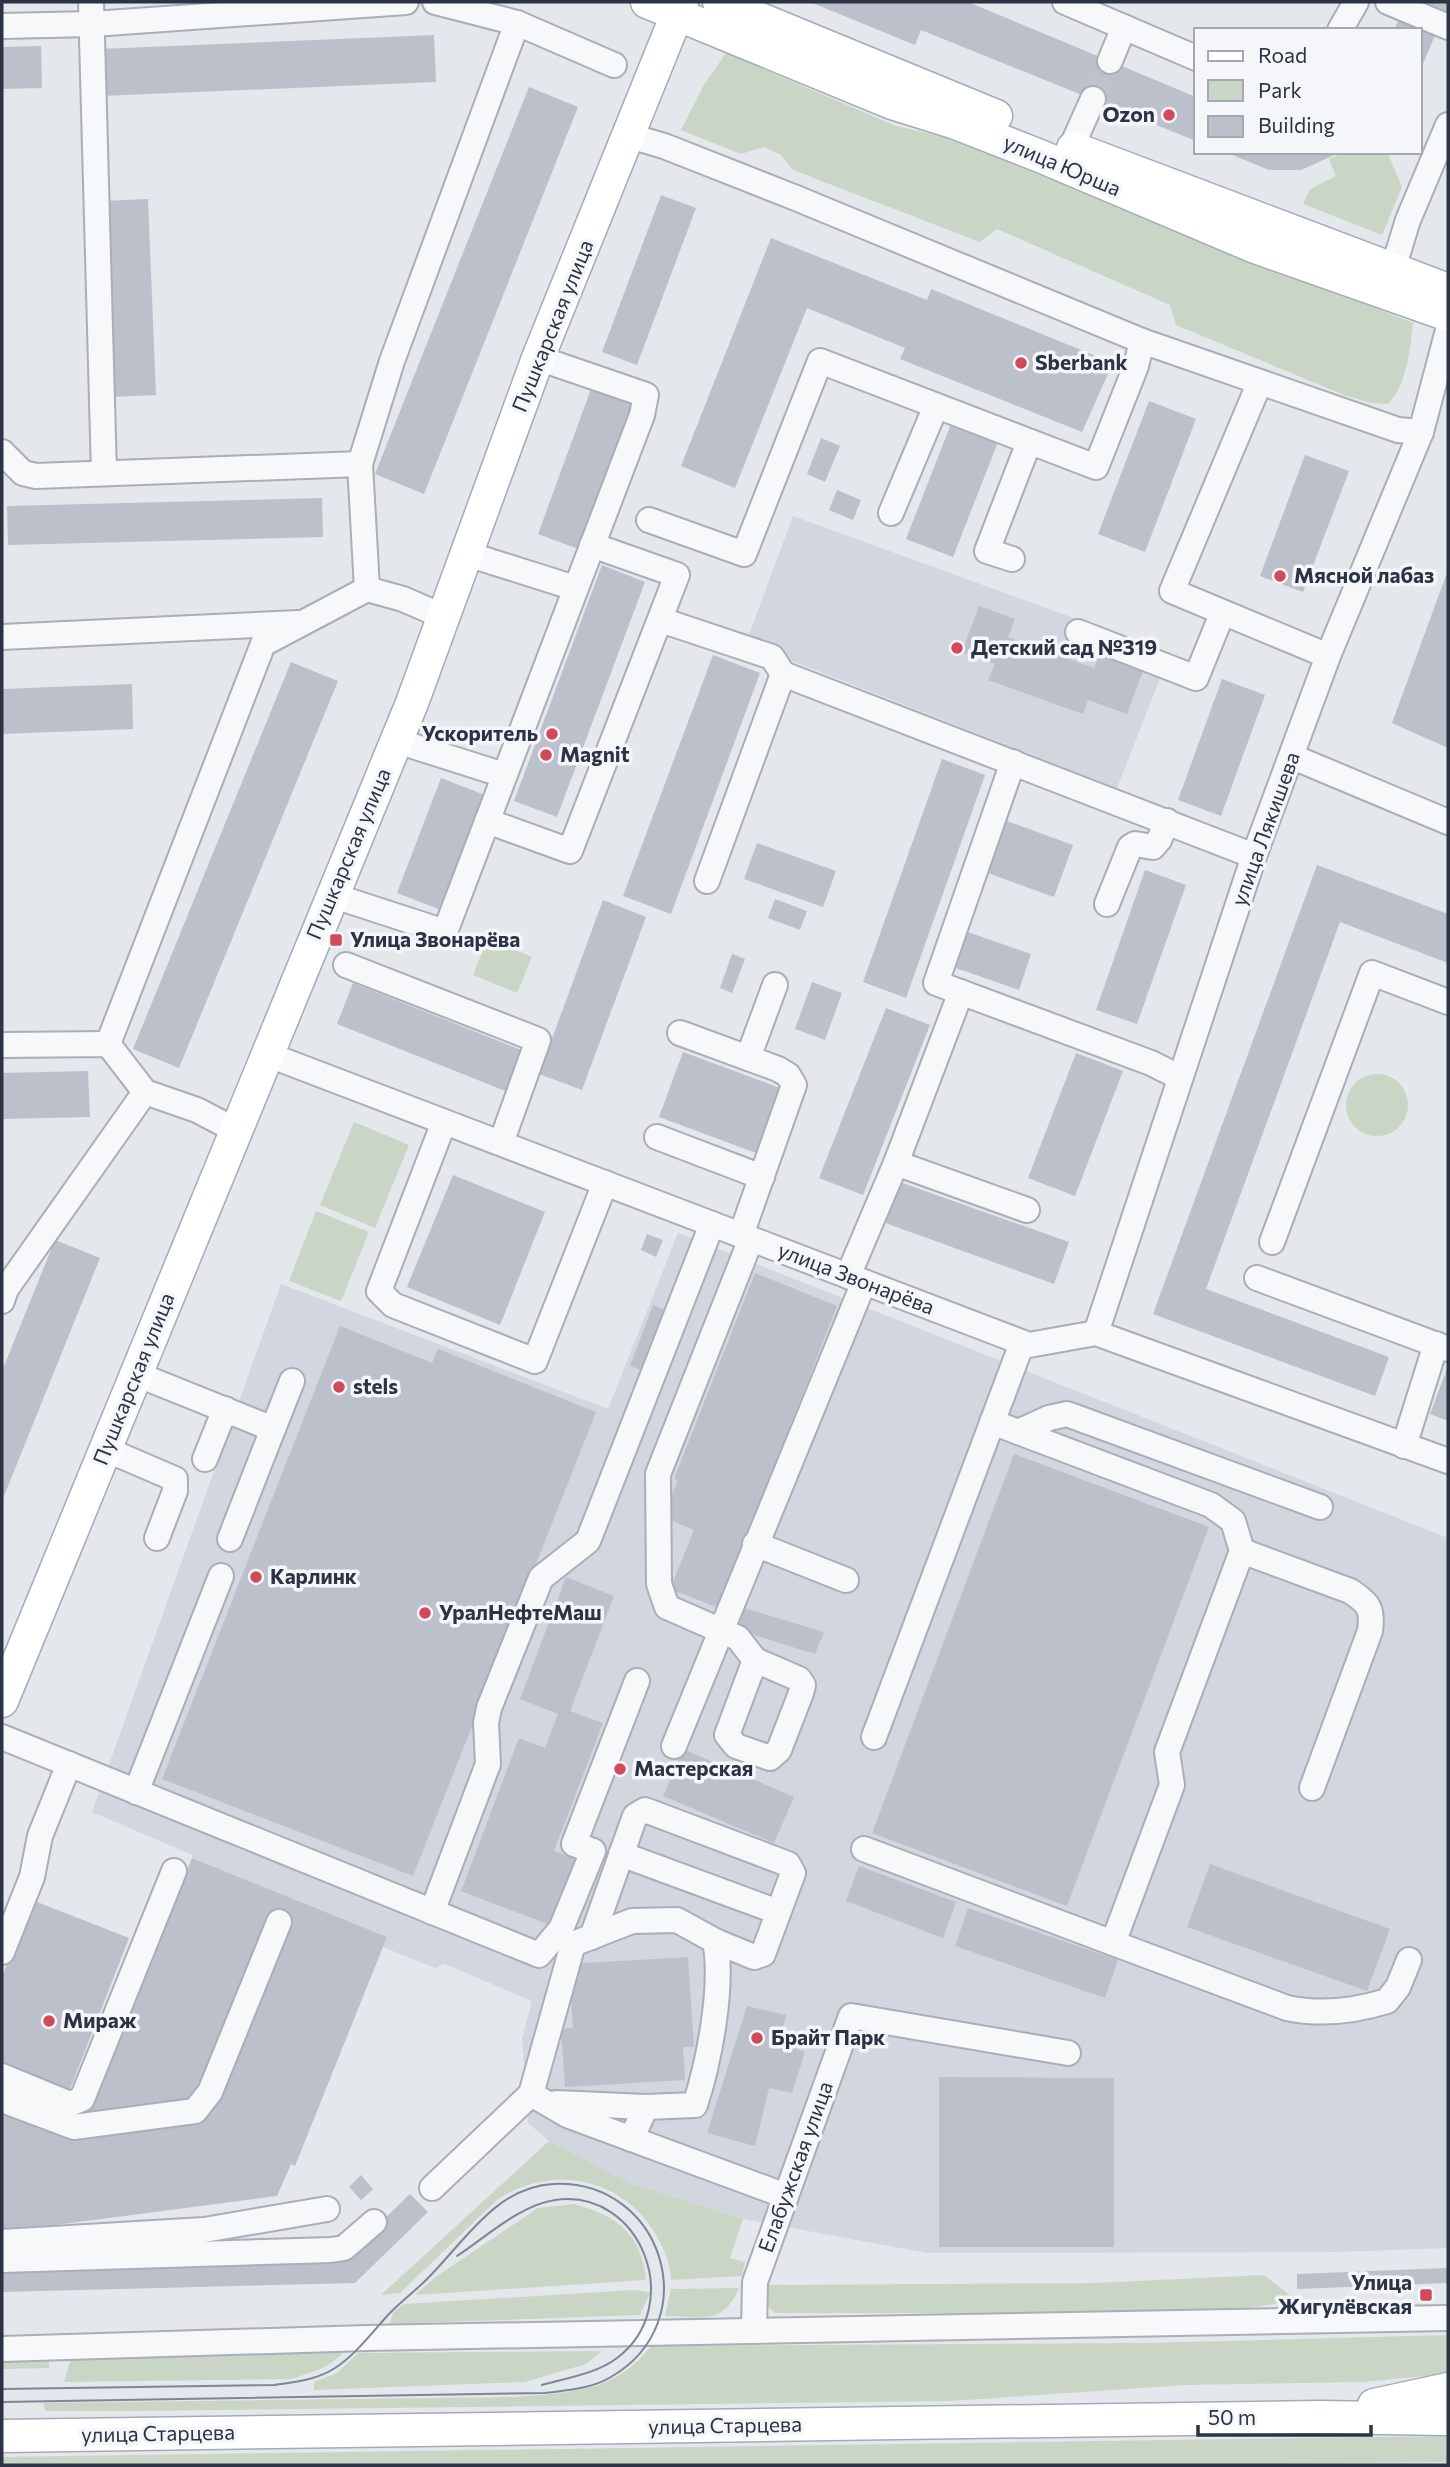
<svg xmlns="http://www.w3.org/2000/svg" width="1450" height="2467" font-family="Commissioner,sans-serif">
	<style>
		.built { fill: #d2d6de }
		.green { fill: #c9d6c5 }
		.building { fill: #bbc0ca }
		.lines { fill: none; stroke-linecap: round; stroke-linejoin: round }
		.minor-tunnel { stroke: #bfc3cb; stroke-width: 24; stroke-dasharray: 24 12; stroke-linecap: butt }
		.minor-casing { stroke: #a9aeb7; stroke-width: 28 }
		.major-casing { stroke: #a3abb8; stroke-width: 35 }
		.minor { stroke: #f7f8fa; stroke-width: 24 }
		.major { stroke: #fff; stroke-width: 32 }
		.tram { stroke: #7d8696; stroke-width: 2 }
		.poi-dot { fill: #d1495b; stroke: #f4f6f9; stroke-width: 2.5 }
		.labels { text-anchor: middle; stroke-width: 7; stroke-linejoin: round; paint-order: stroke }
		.poi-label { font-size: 21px; font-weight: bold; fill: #2b3445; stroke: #f4f6f9; text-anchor: start }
		.street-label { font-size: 21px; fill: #2b3445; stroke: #f4f6f9 }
	</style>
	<rect width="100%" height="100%" fill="#e4e7ec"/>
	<g class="built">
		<polygon points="793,516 1170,653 1117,788 746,643"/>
		<polygon points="678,1233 1448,1538 1448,2248 1337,2252 927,2253 743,2219 630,2183 549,2141 528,2123 522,2039 532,2001 445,1964 435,1968 383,1947 387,1937 192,1858 192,1855 92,1812 281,1284 608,1409"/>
	</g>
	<g class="green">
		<path d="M 726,53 L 896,126 L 967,142 L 1126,209 L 1413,323 C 1410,350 1407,384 1388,404 L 1371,403 L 1344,395 L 1176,325 L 1170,305 L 997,229 L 980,242 L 793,170 L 781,155 L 764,147 L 741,154 L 681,130 L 704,85 Z"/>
		<polygon points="1344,152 1387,152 1402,187 1382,235 1303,204 1310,189 1336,176 1329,159"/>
		<polygon points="488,938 532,957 517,993 473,975"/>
		<circle cx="1377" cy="1105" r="31"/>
		<polygon points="354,1122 409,1145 375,1228 320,1205"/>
		<polygon points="316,1211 369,1232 341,1301 289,1281"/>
		<path d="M 549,2141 L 630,2183 L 743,2219 L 730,2258 L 745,2262 L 742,2276 L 671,2280 C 670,2260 663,2247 653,2230 C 618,2176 549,2165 497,2200 L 400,2293 L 381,2295 Z"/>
		<path d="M 574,2204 C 617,2216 641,2233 646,2280 L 415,2295 L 437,2276 L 538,2208 Z"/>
		<path d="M 1264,2275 L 1296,2300 C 1229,2315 1157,2312 1089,2313 C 984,2314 880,2313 775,2313 L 764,2303 L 766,2285 L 1095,2283 Z"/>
		<path d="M 739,2288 C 722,2327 702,2316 665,2316 L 671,2289 Z"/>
		<polygon points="634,2290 650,2292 640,2315 390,2324 393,2312 404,2304"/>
		<path d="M 1448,2335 L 1448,2374 L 1362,2382 L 1186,2385 L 950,2401 L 137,2411 L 45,2411 L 44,2403 L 517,2397 C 571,2392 615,2393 651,2346 L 1145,2343 Z"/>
		<path d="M 345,2350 C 331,2368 312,2372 291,2379 L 64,2382 L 72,2355 Z"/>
		<polygon points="602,2351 586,2364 525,2382 314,2390 314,2382 337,2373 358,2353"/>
		<polygon points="49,2356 49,2368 2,2369 2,2359"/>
		<polygon points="1448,2436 1448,2462 1139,2465 2,2465 2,2457"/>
	</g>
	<g class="building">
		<polygon points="810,2 968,2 1196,97 1196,141 921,30 915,45"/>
		<polygon points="1428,2 1448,2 1448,12 1428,4"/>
		<polygon points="1400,17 1436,33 1420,71 1420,30 1394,30"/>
		<polygon points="434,35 436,82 102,96 100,49"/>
		<polygon points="41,46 42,88 2,89 2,47"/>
		<polygon points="529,87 578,107 424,494 375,474"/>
		<polygon points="1225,152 1341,152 1301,170 1269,170"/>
		<polygon points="661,195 696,208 637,365 602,352"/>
		<polygon points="148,199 156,395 113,397 104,201"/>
		<polygon points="771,238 927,300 931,289 1113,363 1082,432 900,359 905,348 807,308 735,488 681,466"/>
		<polygon points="591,389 634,405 581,550 538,534"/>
		<polygon points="1149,401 1196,419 1145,552 1098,534"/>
		<polygon points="951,424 998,442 953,557 906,539"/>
		<polygon points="821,438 840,446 825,482 807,474"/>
		<polygon points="1305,455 1349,471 1303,592 1260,576"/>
		<polygon points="837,490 861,500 853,520 829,510"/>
		<polygon points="322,498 323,537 8,545 7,506"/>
		<polygon points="602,565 645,582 557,817 514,801"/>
		<polygon points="1448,570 1448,748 1392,723"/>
		<polygon points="979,606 1015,619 1008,637 1094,668 1100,652 1144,668 1127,714 1088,700 1083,714 988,680 995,664 962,652"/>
		<polygon points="713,655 760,673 671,914 623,896"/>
		<polygon points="291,662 338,681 179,1068 133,1049"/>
		<polygon points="1222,679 1265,695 1221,816 1178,800"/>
		<polygon points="132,684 133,729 2,734 2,689"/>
		<polygon points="942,759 985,775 906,998 863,982"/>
		<polygon points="441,778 485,795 441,910 397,893"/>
		<polygon points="1007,821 1073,845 1054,897 988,873"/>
		<polygon points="757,843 836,871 823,907 744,879"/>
		<polygon points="1317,865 1448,914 1448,963 1340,922 1206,1289 1389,1357 1375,1396 1153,1314"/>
		<polygon points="1145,870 1186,885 1137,1024 1096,1010"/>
		<polygon points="775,899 807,911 800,930 768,918"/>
		<polygon points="603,900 646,917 582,1090 539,1074"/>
		<polygon points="968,932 1031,954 1019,990 956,968"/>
		<polygon points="732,954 745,959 732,993 720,988"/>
		<polygon points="812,982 842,993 825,1040 795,1029"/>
		<polygon points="353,983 524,1051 508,1092 337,1024"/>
		<polygon points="886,1008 930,1025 863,1195 819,1178"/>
		<polygon points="683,1052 780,1088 756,1153 659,1117"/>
		<polygon points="1076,1053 1123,1071 1075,1196 1028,1178"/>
		<polygon points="88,1071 90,1117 2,1119 2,1073"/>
		<polygon points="453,1175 545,1212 500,1325 407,1287"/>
		<polygon points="894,1180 1069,1242 1054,1284 880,1221"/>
		<polygon points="647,1234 663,1240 656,1257 641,1250"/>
		<polygon points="55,1240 100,1258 2,1501 2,1371"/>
		<polygon points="755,1273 837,1306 719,1608 670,1589 694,1530 663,1517 678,1480 674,1479"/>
		<polygon points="653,1305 666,1310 644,1371 630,1366"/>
		<polygon points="340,1326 432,1363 438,1349 596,1412 413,1876 162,1779"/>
		<polygon points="1448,1366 1448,1421 1430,1414"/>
		<polygon points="1014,1454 1209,1527 1067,1906 872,1833"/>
		<polygon points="566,1577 614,1596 570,1711 603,1723 554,1851 580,1861 555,1927 461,1891 519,1738 545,1748 558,1714 520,1699"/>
		<polygon points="744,1608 824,1632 815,1654 738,1630"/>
		<polygon points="683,1749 794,1797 774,1843 663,1796"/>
		<polygon points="192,1858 387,1937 295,2166 291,2164 277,2196 2,2232 2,2090 93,2103"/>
		<polygon points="1210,1864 1390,1929 1367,1991 1187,1927"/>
		<polygon points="859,1866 956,1902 943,1938 846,1901"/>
		<polygon points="32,1900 129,1938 69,2092 2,2065 2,1977"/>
		<polygon points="968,1908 1118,1960 1105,1998 955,1946"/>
		<polygon points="688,1957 694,2047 683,2047 685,2080 565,2087 561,2029 573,2028 569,1964"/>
		<polygon points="747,2006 786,2015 779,2042 805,2052 792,2093 769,2088 755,2146 707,2133"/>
		<polygon points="939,2077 1114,2078 1114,2247 939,2247"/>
		<polygon points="361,2175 373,2189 361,2200 349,2187"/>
		<polygon points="410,2194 428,2212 355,2283 2,2292 2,2265 347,2255"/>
		<polygon points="1447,2268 1447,2283 1297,2289 1297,2274"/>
	</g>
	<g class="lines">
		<polyline class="minor-tunnel" points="1093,99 1110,61"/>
		<g class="minor-casing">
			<g id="minor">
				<polyline points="91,2 104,473"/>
				<polyline points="435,2 517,23 614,65"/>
				<polyline points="1065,2 1196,58"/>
				<polyline points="1388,2 1448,27"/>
				<polyline points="2,26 93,24 406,2"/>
				<polyline points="1340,30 1356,2"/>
				<polyline points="1110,61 1124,27"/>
				<polyline points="630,136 664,146 796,198 1142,341 1398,430 1421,432"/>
				<polyline points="1071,148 1093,99"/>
				<polyline points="1388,285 1408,220 1448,125"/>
				<polyline points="1259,384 1172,591 1328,656"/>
				<polyline points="2,452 23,473 36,476 360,464 367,589"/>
				<polyline points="360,464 392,361 517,23"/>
				<polyline points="891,513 936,406"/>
				<polyline points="649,520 744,554 820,361 1096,467 1136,366 1142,341"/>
				<polyline points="467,554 575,588"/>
				<polyline points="1012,559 987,551 1029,442"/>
				<polyline points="661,620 772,657 783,674 1254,856"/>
				<polyline points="1078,632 1196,678 1222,614"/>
				<polyline points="2,637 298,623"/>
				<polyline points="397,741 504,775"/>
				<polyline points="1293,757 1448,822"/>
				<polyline points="1013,762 936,983 1151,1063 1179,1077"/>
				<polyline points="487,821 570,851 677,575 592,545"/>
				<polyline points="707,881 783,674"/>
				<polyline points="331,895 445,932 642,415 646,395 538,358"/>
				<polyline points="1107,904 1130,847 1135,844 1153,847 1159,840 1167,821"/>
				<polyline points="346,965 538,1040 501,1143"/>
				<polyline points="680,1033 778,1069 788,1075 794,1085 741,1235"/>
				<polyline points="108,1044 263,644 367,589 403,599 442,616"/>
				<polyline points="2,1045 108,1044 145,1092"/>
				<polyline points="269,1055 1029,1345 1096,1333 1448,1461"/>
				<polyline points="748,1058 775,985"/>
				<polyline points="444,1122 379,1291 393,1305 535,1361 605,1183"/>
				<polyline points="657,1137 762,1177"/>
				<polyline points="896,1163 961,992"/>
				<polyline points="751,1239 658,1474 659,1584 667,1607 738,1638 755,1660 799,1679 803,1685 801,1693 779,1750 770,1758 736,1746 727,1735 755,1660"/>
				<polyline points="1272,1242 1372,973 1448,1002"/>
				<polyline points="848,1276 896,1163 1027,1210"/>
				<polyline points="1257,1278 1448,1349"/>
				<polyline points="2,1301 6,1289 145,1092 197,1110 237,1131"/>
				<polyline points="1096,1333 1254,856 1328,656 1421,432 1448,330"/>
				<polyline points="136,1374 273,1429 292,1381"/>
				<polyline points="1018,1432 1049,1418 1067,1414 1320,1507"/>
				<polyline points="1404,1446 1436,1344"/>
				<polyline points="105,1449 175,1479 175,1491 157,1538"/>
				<polyline points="205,1459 225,1409"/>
				<polyline points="230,1539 273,1429"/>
				<polyline points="755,1544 846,1580"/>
				<path d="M 1242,1551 L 1350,1591 C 1369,1603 1373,1609 1370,1631 L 1312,1788"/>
				<polyline points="2,1737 539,1955 561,1929 593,1851 574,1844 637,1681"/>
				<polyline points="874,1737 1022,1343"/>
				<polyline points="674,1746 864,1282"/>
				<polyline points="136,1792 221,1576"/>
				<polyline points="864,1849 1113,1943 1172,1785 1167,1752 1242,1551 1233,1521 1211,1505 992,1422"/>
				<polyline points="621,1854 778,1912"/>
				<polyline points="432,1912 488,1764 486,1723 489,1708 541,1578 588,1541 712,1224"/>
				<polyline points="592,1937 635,1816 645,1810 788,1864 793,1873 763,1954 754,1957 715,1941"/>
				<path d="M 1113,1943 L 1287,2008 C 1320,2015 1355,2011 1387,2001 L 1398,1987 L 1409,1960"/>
				<polyline points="2,1952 32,1877 40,1836 69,1764"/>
				<polyline points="2,2076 70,2104 82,2099 174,1871"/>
				<polyline points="531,2094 567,2115 786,2196"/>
				<polyline points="2,2100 74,2127 195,2111 210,2092 279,1922"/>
				<polyline points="556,2103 646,2107"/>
				<path d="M 432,2188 L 531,2094 L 573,1944 L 632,1921 L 677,1920 L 715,1941 C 724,1985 709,2062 695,2105 L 646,2107 L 631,2139"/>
				<polyline points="2,2242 204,2230 327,2209"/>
				<polyline points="2,2260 331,2250 344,2248 374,2222"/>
				<polyline points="754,2331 755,2282 851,2016 1068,2053"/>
				<polyline points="2,2349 367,2338 1448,2318"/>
			</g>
		</g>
		<g class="major-casing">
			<g id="major">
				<polyline points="647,2 892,103 956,123 1040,156 1255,247 1448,315"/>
				<polyline points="719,2 996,116"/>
				<polyline points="1073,148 1448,290"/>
				<polyline points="2,1701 412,703 538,358 682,2"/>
				<polyline points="1374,2405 1448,2389"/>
				<polyline points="2,2436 1320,2417 1448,2419"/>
			</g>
		</g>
		<use href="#minor" class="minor"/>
		<use href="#major" class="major"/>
		<g class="tram">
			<path d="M 457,2256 C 486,2237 520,2205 555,2200 C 642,2188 686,2306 617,2358 C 596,2374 566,2378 542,2385"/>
			<path d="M 2,2389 L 274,2385 C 294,2382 317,2380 335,2368 C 354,2356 372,2333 387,2316 C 399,2303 413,2293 426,2280 C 463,2244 495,2187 553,2184 C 663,2179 707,2321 611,2377 C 591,2389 567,2390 545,2393 L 2,2402"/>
		</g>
	</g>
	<g class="poi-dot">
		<circle cx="1169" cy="115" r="7"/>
		<circle cx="1021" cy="363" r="7"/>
		<circle cx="1280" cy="576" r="7"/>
		<circle cx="957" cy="648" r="7"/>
		<circle cx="552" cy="734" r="7"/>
		<circle cx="546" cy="755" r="7"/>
		<rect x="329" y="933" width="14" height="14" rx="3.5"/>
		<circle cx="339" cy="1387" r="7"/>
		<circle cx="256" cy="1577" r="7"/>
		<circle cx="425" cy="1613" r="7"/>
		<circle cx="620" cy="1769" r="7"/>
		<circle cx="49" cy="2021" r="7"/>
		<circle cx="757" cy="2038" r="7"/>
		<rect x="1419" y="2288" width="14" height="14" rx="3.5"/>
	</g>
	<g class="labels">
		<g class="poi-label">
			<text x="1155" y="122" text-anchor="end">Ozon</text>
			<text x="1035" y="370">Sberbank</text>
			<text x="1294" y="583">Мясной лабаз</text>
			<text x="971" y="655">Детский сад №319</text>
			<text x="538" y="741" text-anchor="end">Ускоритель</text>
			<text x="560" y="762">Magnit</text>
			<text x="350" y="947">Улица Звонарёва</text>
			<text x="353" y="1394">stels</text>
			<text x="270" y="1584">Карлинк</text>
			<text x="439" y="1620">УралНефтеМаш</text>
			<text x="634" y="1776">Мастерская</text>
			<text x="63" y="2028">Мираж</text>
			<text x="771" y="2045">Брайт Парк</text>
			<text x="1412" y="2290" text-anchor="end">Улица<tspan x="1412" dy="24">Жигулёвская</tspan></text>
		</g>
		<g class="street-label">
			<text transform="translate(1062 166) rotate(23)" y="7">улица Юрша</text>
			<text transform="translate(553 326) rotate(-68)" y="7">Пушкарская улица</text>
			<text transform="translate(1266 829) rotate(-70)" y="7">улица Лякишева</text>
			<text transform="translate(349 854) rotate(-67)" y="7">Пушкарская улица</text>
			<text transform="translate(856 1279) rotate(21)" y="7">улица Звонарёва</text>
			<text transform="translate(134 1379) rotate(-68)" y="7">Пушкарская улица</text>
			<text transform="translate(796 2167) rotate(-70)" y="7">Елабужская улица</text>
			<text transform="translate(725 2426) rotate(-1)" y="7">улица Старцева</text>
			<text transform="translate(158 2434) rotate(-1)" y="7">улица Старцева</text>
		</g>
	</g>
	<rect width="1450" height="2467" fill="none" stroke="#2b3445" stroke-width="7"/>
	<rect x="1194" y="28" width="228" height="126" fill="#f4f6f9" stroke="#a4a8b1" stroke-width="2"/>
	<rect x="1208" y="51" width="35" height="10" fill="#ffffff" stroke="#a4a8b1" stroke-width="2"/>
	<text x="1258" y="63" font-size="21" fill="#2b3445">Road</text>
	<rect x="1208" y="80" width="35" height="21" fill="#c9d6c5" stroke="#a4a8b1" stroke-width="2"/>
	<text x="1258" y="98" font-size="21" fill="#2b3445">Park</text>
	<rect x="1208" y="116" width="35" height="21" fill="#bbc0ca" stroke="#a4a8b1" stroke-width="2"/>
	<text x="1258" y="133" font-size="21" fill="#2b3445">Building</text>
	<path d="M1198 2425v10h173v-10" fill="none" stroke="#2b3445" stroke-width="3.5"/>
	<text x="1208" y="2425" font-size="21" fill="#2b3445" stroke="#f4f6f9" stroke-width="5" paint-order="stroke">50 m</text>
</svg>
